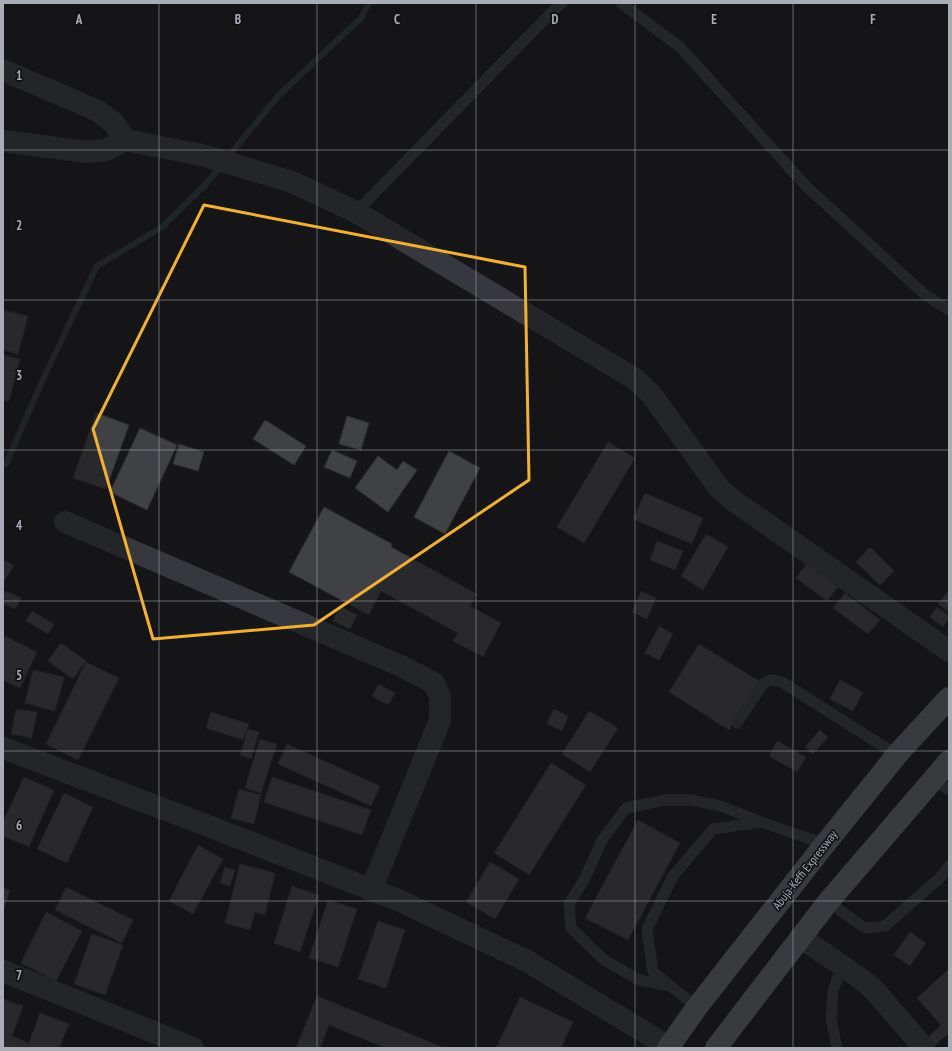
<svg xmlns="http://www.w3.org/2000/svg" width="952" height="1051" font-family="'PT Sans Narrow',sans-serif">
	<style>
		.lines { fill: none; stroke-linecap: round; stroke-linejoin: round }
		.stream { stroke: #2c353c; stroke-width: 6 }
		.building { fill: #404145; stroke: #303034 }
		.lane { stroke: #37383d; stroke-width: 11 }
		.street { stroke: #37383d; stroke-width: 22 }
		.highway { stroke: #63666e; stroke-width: 22 }
		.marked { fill: none; stroke: #f2b134; stroke-width: 3; stroke-linejoin: round }
		.grid { fill: none; stroke: #a8adb8; stroke-width: 1; stroke-opacity: 0.55 }
		.labels { text-anchor: middle; stroke-width: 3.5; stroke-linejoin: round; paint-order: stroke }
		.street-label { font-size: 12px; fill: #a8adb8; stroke: #111113 }
		.grid-label { font-size: 13px; text-anchor: middle; font-weight: bold; fill: #a8adb8; stroke: #111113; stroke-width: 3.5; stroke-linejoin: round; paint-order: stroke }
	</style>
	<rect width="100%" height="100%" fill="#161618"/>
	<g class="lines">
		<g class="stream">
			<polyline points="227,158 280,94 361,18 369,3"/>
			<polyline points="3,465 6,464 44,377 97,266 162,227 205,185 222,165"/>
		</g>
	</g>
	<g class="building">
		<polygon points="3,310 28,316 18,354 3,350"/>
		<polygon points="3,355 20,359 9,401 3,400"/>
		<polygon points="96,413 129,425 106,489 73,478"/>
		<polygon points="347,416 369,423 361,450 339,444"/>
		<polygon points="265,420 306,446 294,465 253,439"/>
		<polygon points="140,428 177,445 147,510 110,492"/>
		<polygon points="608,442 635,458 584,543 557,527"/>
		<polygon points="179,444 204,452 198,471 173,464"/>
		<polygon points="332,450 357,461 350,478 324,467"/>
		<polygon points="449,451 480,468 445,534 414,517"/>
		<polygon points="378,456 397,470 403,461 417,470 388,512 355,488"/>
		<polygon points="645,493 703,518 692,544 633,519"/>
		<polygon points="324,507 392,544 391,547 477,594 470,606 501,623 483,657 453,641 458,633 381,591 369,615 289,572"/>
		<polygon points="706,534 728,547 703,590 681,576"/>
		<polygon points="657,541 683,551 675,570 650,560"/>
		<polygon points="870,547 894,571 880,585 856,562"/>
		<polygon points="3,559 14,566 3,583"/>
		<polygon points="809,561 840,584 827,601 796,578"/>
		<polygon points="949,590 949,612 938,604"/>
		<polygon points="6,591 21,598 15,609 3,603 3,597"/>
		<polygon points="641,591 656,598 647,619 632,612"/>
		<polygon points="845,593 880,620 868,634 833,608"/>
		<polygon points="340,606 357,615 350,629 333,621"/>
		<polygon points="937,607 949,616 949,618 943,627 930,617"/>
		<polygon points="32,611 54,624 48,634 26,621"/>
		<polygon points="659,626 673,634 659,660 645,653"/>
		<polygon points="3,635 37,652 20,688 3,680"/>
		<polygon points="61,643 86,661 73,679 48,661"/>
		<polygon points="699,644 759,681 729,730 669,692"/>
		<polygon points="86,662 119,678 78,760 46,744"/>
		<polygon points="33,670 64,677 55,711 25,703"/>
		<polygon points="840,680 863,692 853,711 830,699"/>
		<polygon points="379,684 395,693 388,705 372,696"/>
		<polygon points="16,709 37,712 32,738 11,734"/>
		<polygon points="554,709 568,716 562,731 547,724"/>
		<polygon points="589,711 618,728 590,772 562,754"/>
		<polygon points="211,712 249,724 243,740 206,728"/>
		<polygon points="248,729 259,732 251,759 240,755"/>
		<polygon points="820,730 828,737 813,754 805,747"/>
		<polygon points="260,739 277,744 261,793 245,788"/>
		<polygon points="777,741 806,757 797,772 769,756"/>
		<polygon points="287,744 380,786 371,806 278,764"/>
		<polygon points="551,763 586,785 529,875 494,853"/>
		<polygon points="24,777 54,790 29,847 3,836 3,822"/>
		<polygon points="272,777 371,810 362,835 264,802"/>
		<polygon points="239,789 261,795 254,824 231,818"/>
		<polygon points="64,793 93,807 67,863 37,849"/>
		<polygon points="638,820 680,843 628,940 585,918"/>
		<polygon points="198,845 223,859 193,914 169,901"/>
		<polygon points="490,862 519,879 495,919 466,902"/>
		<polygon points="240,864 275,873 265,915 255,912 250,930 225,923"/>
		<polygon points="225,867 235,870 230,886 220,883"/>
		<polygon points="292,886 319,895 300,952 274,943"/>
		<polygon points="66,887 133,920 122,943 55,910"/>
		<polygon points="3,888 10,890 3,912"/>
		<polygon points="328,900 357,909 338,967 309,958"/>
		<polygon points="46,912 82,931 56,981 21,963"/>
		<polygon points="378,921 405,930 386,988 358,979"/>
		<polygon points="910,932 926,943 910,966 894,955"/>
		<polygon points="92,934 123,945 105,995 74,984"/>
		<polygon points="949,969 949,1033 934,1046 927,1038 941,1025 917,998"/>
		<polygon points="317,996 445,1048 386,1048 329,1025 320,1048 296,1048"/>
		<polygon points="520,997 573,1022 561,1048 496,1048"/>
		<polygon points="3,999 23,1006 12,1036 29,1043 40,1013 69,1024 59,1048 3,1048"/>
	</g>
	<g class="lines">
		<g class="lane">
			<polyline points="621,3 680,47 807,187 924,294 949,310"/>
			<polyline points="356,212 556,8 562,3"/>
			<polyline points="737,723 763,684 771,680 782,682 897,755"/>
			<polyline points="933,779 949,790"/>
			<polyline points="828,902 865,928 885,926 942,876 949,866"/>
			<polyline points="671,986 639,980 604,960 571,928 569,904 585,878 602,840 626,808 665,800 690,800 721,806 761,822"/>
			<polyline points="697,1007 653,972 647,929 673,876 713,829 761,822 825,844"/>
			<polyline points="837,1048 831,1019 833,991 842,966"/>
		</g>
		<g class="street">
			<polyline points="3,70 98,111 114,123 125,140"/>
			<polyline points="3,141 87,152 106,150 125,140 202,155 292,182 356,212 635,379 651,394 719,488 734,501 949,651"/>
			<polyline points="65,522 401,666 434,683 440,697 440,720 371,890"/>
			<polyline points="3,748 203,824 398,900 527,961 669,1047"/>
			<polyline points="800,937 854,974 866,983 875,991 924,1048"/>
			<polyline points="3,971 193,1048"/>
		</g>
		<g class="highway">
			<polyline points="668,1048 697,1007 825,844 900,751 949,698"/>
			<polyline points="716,1048 828,902 949,761"/>
		</g>
	</g>
	<path d="M0 0H952V1051H0ZM 204,205 L 525,267 L 529,480 L 314,625 L 153,639 L 93,429 Z" fill="#161618" fill-opacity=".55" fill-rule="evenodd"/>
	<path class="marked" d="M 204,205 L 525,267 L 529,480 L 314,625 L 153,639 L 93,429 Z"/>
	<path class="grid" d="M 159,3 L 159,1048M 317,3 L 317,1048M 476,3 L 476,1048M 635,3 L 635,1048M 793,3 L 793,1048M 3,150 L 949,150M 3,300 L 949,300M 3,450 L 949,450M 3,601 L 949,601M 3,751 L 949,751M 3,901 L 949,901"/>
	<g class="labels">
		<g class="street-label">
			<text transform="translate(805 870) rotate(-52)" y="4">Abuja-Keffi Expressway</text>
		</g>
	</g>
	<g class="grid-label">
		<text x="79" y="24">A</text>
		<text x="238" y="24">B</text>
		<text x="397" y="24">C</text>
		<text x="555" y="24">D</text>
		<text x="714" y="24">E</text>
		<text x="873" y="24">F</text>
		<text x="19" y="80">1</text>
		<text x="19" y="230">2</text>
		<text x="19" y="380">3</text>
		<text x="19" y="530">4</text>
		<text x="19" y="680">5</text>
		<text x="19" y="830">6</text>
		<text x="19" y="980">7</text>
	</g>
	<rect width="952" height="1051" fill="none" stroke="#a8adb8" stroke-width="8"/>
</svg>
